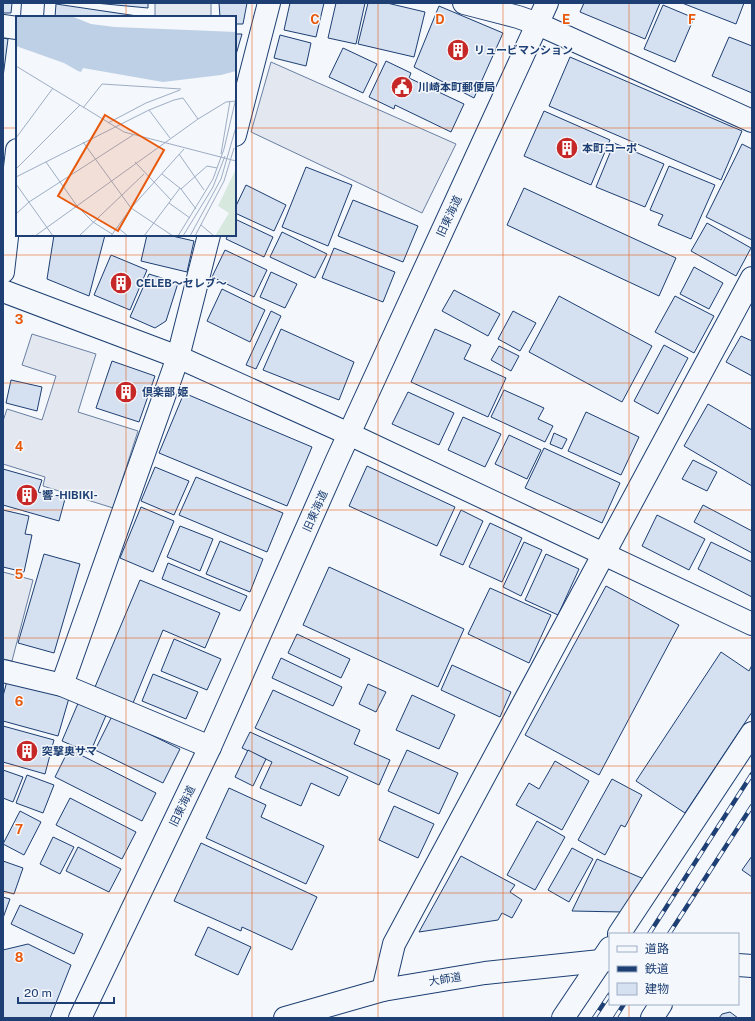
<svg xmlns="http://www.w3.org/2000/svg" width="755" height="1021" font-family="'Public Sans','Noto Sans JP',sans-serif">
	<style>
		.parking { fill: #e3e8f0; stroke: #687fa3 }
		.building { fill: #d5e0f0; stroke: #1d3f73 }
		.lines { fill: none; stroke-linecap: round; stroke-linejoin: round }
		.minor-casing { stroke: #1d3f73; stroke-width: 24 }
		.tertiary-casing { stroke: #1d3f73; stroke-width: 24 }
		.trunk-casing { stroke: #1d3f73; stroke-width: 24 }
		.minor { stroke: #f4f7fb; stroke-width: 22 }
		.tertiary { stroke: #f4f7fb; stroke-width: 22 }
		.trunk { stroke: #f4f7fb; stroke-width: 22 }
		.rail-casing { stroke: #1d3f73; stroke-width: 4.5 }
		.rail { stroke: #f4f7fb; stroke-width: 3; stroke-dasharray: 9; stroke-linecap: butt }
		.grid { fill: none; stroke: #e8590c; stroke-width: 1; stroke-opacity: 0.55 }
		.labels { text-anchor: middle; stroke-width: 3; stroke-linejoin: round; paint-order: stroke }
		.poi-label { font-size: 11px; font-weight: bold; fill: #1d3f73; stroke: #f4f7fb; text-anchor: start }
		.street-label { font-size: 11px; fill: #1d3f73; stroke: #f4f7fb }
		.inset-road { fill: none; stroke: #9eadc5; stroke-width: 1 }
		.view { fill: #e8590c; fill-opacity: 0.15; stroke: #e8590c; stroke-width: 2 }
		.inset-edge { fill: none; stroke: #1d3f73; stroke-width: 2 }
		.grid-label { font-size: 13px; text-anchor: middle; font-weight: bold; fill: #e8590c; stroke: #f4f7fb; stroke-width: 3; stroke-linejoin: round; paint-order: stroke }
	</style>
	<rect width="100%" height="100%" fill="#f4f7fb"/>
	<g class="parking">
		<rect x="155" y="3" width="56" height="14"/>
		<polygon points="271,62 456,144 422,213 251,132"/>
		<polygon points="32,334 96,354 78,412 138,431 113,508 43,486 45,477 3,464 3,421 7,409 42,420 56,376 22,365"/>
		<polygon points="3,572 33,580 12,661 3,659"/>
	</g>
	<g class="building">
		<polygon points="3,3 12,3 11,13 3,13"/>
		<polygon points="95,3 148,3 148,8"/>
		<polygon points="219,3 247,3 243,24 235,24 235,17 220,17"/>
		<polygon points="290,3 324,3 316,37 284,30"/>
		<polygon points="336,3 365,3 356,44 328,38"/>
		<polygon points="368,3 387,3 425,12 414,57 358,44"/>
		<polygon points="584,3 660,3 645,39 580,12"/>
		<polygon points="682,3 744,3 736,24"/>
		<polygon points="56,4 144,17 55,17"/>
		<polygon points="663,5 694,18 675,62 644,49"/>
		<polygon points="439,6 503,33 474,98 414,67"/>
		<polygon points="235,34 242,34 235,58"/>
		<polygon points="280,35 311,43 306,66 274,58"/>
		<polygon points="729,37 752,46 752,93 712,76"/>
		<polygon points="3,38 8,39 3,77"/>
		<polygon points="343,48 377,64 363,93 329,77"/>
		<polygon points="570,57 742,131 721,180 549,106"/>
		<polygon points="386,61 411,73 409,78 464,104 451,132 395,105 394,109 369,97"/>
		<polygon points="544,111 610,140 591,185 524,156"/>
		<polygon points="614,143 664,164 645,207 596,187"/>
		<polygon points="742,144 752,149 752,240 706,217"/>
		<polygon points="669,166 715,185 691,239 658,225 663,215 650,210"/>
		<polygon points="306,167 352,185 328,246 282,227"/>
		<polygon points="246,185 286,205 274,231 235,213 235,208"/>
		<polygon points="524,188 676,258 659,296 507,225"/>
		<polygon points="353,200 418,226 403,262 338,236"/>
		<polygon points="235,219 273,237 264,257 226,239 228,235 235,235"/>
		<polygon points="707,223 751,248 736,276 691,251"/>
		<polygon points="282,232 327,254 315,278 270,257"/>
		<polygon points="54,235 105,235 89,296 47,279"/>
		<polygon points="147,235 168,235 194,241 187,272 141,261"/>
		<polygon points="334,248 395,272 383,302 322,278"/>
		<polygon points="225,250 267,270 254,297 212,277"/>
		<polygon points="111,255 147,270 130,310 94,295"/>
		<polygon points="694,267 723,283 709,309 680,294"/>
		<polygon points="271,272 297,284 285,308 260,297"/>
		<polygon points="149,274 178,283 166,321 155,328 130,317"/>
		<polygon points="222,289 265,310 250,342 207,321"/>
		<polygon points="454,290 500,314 488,336 442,311"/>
		<polygon points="559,296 652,346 622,402 529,352"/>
		<polygon points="675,296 714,316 694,353 655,332"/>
		<polygon points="271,311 281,316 256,369 246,365"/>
		<polygon points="513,311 536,323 520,351 498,339"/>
		<polygon points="281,329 354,362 339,400 263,370"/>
		<polygon points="435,329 471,345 464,359 506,378 488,417 411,382"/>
		<polygon points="741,336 752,341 752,376 726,362"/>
		<polygon points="664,345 688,358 658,414 634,401"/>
		<polygon points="499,346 519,356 511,371 491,360"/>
		<polygon points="112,361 155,376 139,422 96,408"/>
		<polygon points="11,380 42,387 37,411 6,403"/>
		<polygon points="504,390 544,408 538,419 553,426 545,442 491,417"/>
		<polygon points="408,392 454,413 439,445 392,424"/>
		<polygon points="184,393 312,447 287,506 159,453"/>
		<polygon points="708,404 752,430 752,486 684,446"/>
		<polygon points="586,412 639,437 621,475 568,451"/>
		<polygon points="463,417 501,434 485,467 448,450"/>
		<polygon points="554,433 567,439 562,449 550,444"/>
		<polygon points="509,435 541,450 527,479 495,464"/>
		<polygon points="544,448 620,483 602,523 525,488"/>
		<polygon points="693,460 717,472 707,491 682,479"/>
		<polygon points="367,466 455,507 437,546 349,506"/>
		<polygon points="155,467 189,481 174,515 141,501"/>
		<polygon points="3,469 42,480 38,492 65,499 59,521 3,505"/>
		<polygon points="196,477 283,513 267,552 179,515"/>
		<polygon points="703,505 752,531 752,553 694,522"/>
		<polygon points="141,507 174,521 153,572 120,558"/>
		<polygon points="3,510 29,516 25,534 32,535 24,572 3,567"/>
		<polygon points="461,510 483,521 463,565 440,555"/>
		<polygon points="657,515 705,539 689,570 642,546"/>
		<polygon points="490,523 522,538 502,582 469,567"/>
		<polygon points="180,526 213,539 200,571 167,557"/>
		<polygon points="220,541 263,559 250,592 206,574"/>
		<polygon points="524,542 542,550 521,596 503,587"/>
		<polygon points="711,542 752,562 752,597 698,569"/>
		<polygon points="44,554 80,564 54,653 18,643"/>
		<polygon points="546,554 579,569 558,615 525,600"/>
		<polygon points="168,563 247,596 240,611 162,579"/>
		<polygon points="329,567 464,629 438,687 303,625"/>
		<polygon points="140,580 220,613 205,648 163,630 133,703 95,687"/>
		<polygon points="606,586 679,625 599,775 525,735"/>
		<polygon points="490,588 551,615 529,663 468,634"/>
		<polygon points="297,634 350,659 341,678 288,653"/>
		<polygon points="174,639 221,659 207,690 161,671"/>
		<polygon points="721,652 749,671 752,665 752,712 685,813 636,781"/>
		<polygon points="281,658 342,687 333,706 272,678"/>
		<polygon points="452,665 511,692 500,717 441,690"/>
		<polygon points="153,674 198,692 186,719 142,701"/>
		<polygon points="7,681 69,698 58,736 3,721 3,696"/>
		<polygon points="368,684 386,692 376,712 359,704"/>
		<polygon points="273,690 360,730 354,744 390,760 379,785 255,728"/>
		<polygon points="412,695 455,715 439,749 396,730"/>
		<polygon points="79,701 107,713 90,753 62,741"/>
		<polygon points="112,716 180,749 163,783 95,750"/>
		<polygon points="3,726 54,740 45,774 3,762"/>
		<polygon points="250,732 348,777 339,796 311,783 301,806 260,788 272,762 242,748"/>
		<polygon points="69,749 156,793 142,821 55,777"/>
		<polygon points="248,750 266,759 253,786 235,777"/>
		<polygon points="407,750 458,773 439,814 388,791"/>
		<polygon points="555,761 589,781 562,830 516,805 529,783 539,789"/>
		<polygon points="3,770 23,777 13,802 3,798"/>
		<polygon points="27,775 54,785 43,813 16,803"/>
		<polygon points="612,779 642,795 625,827 621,825 605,855 578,840"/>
		<polygon points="229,788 266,805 261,817 324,846 306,884 206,838"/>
		<polygon points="70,798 136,832 122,859 56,825"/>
		<polygon points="394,806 434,824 418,858 379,840"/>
		<polygon points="20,811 41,822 24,855 3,844"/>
		<polygon points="537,821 565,837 535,890 507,875"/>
		<polygon points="53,837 74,847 60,874 40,864"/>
		<polygon points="201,843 317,897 292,950 242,927 241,931 174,901"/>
		<polygon points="78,847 121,869 109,892 66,871"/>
		<polygon points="572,848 593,859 569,902 548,890"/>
		<polygon points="461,856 515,885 510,892 522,900 512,918 502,913 498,920 419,932"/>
		<polygon points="752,856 752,877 742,870"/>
		<polygon points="597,859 644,879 623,912 572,911"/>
		<polygon points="3,861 23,868 14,894 3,891"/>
		<polygon points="3,897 10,899 3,918"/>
		<polygon points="20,905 83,934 74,954 11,924"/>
		<polygon points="208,927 251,947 238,975 195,955"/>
		<polygon points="28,944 71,965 50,1018 3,1018 3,950"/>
		<polygon points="730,1012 738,1018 719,1018 722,1014"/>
	</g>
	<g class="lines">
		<g class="minor-casing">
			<g id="minor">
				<polyline points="464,3 518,17 538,24 752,121"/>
				<polyline points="32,17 33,3"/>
				<polyline points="3,26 17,28"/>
				<polyline points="235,135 269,3"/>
				<polyline points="3,272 17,150"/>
				<polyline points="3,291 178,357 349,434 752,624"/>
				<polyline points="3,671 62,685 210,747"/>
				<polyline points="62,685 178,357 209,235"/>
				<polyline points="619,934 752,733"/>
				<polyline points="383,990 394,944 752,278"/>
				<polyline points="563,1018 610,948"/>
				<polyline points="652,1018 661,1004"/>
			</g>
		</g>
		<g class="tertiary-casing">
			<polyline id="tertiary" points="80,1018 210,747 337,460 547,3"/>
		</g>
		<g class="trunk-casing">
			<g id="trunk">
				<polyline points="738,965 752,966"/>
				<polyline points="285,1018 383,990 485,973 610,960"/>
			</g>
		</g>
		<use href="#minor" class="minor"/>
		<use href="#tertiary" class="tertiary"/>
		<use href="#trunk" class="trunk"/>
		<g class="rail-casing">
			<g id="rail">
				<polyline points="649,934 752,774"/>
				<polyline points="669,934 752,806"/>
				<polyline points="594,1018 610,994"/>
				<polyline points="615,1018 624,1004"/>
			</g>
		</g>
		<use href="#rail" class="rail"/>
	</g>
	<path class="grid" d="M 126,3 L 126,17M 252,3 L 252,1018M 378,3 L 378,1018M 503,3 L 503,1018M 629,3 L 629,934M 3,128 L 17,128M 235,128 L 752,128M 126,235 L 126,1018M 3,255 L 752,255M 3,383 L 752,383M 3,510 L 752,510M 3,638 L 752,638M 3,766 L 752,766M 3,893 L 752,893M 629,1004 L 629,1018"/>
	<defs>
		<g id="building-disc" transform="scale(1.15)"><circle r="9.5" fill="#c62828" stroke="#f4f7fb"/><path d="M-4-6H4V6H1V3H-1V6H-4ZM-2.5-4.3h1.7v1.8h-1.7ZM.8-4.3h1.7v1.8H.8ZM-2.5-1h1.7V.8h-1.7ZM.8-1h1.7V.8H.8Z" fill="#fff"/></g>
		<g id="civic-disc" transform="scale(1.15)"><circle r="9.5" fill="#c62828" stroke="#f4f7fb"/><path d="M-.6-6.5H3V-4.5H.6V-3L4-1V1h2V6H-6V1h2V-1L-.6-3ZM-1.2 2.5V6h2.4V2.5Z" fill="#fff"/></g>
	</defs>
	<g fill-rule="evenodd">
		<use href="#building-disc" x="458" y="50"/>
		<use href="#civic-disc" x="402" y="87"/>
		<use href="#building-disc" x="567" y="148"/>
		<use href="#building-disc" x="121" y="283"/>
		<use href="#building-disc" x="126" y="392"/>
		<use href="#building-disc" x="27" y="495"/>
		<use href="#building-disc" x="27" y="751"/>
	</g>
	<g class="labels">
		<g class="poi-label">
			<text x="474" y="54">リュービマンション</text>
			<text x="418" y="91">川崎本町郵便局</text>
			<text x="582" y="152">本町コーポ</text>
			<text x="136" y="287">CELEB～セレブ～</text>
			<text x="142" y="396">倶楽部 姫</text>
			<text x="42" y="499">響 -HIBIKI-</text>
			<text x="42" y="755">突撃奥サマ</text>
		</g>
		<g class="street-label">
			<text transform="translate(449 216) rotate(-65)" y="4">旧東海道</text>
			<text transform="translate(315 511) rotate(-66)" y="4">旧東海道</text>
			<text transform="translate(182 806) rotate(-64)" y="4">旧東海道</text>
			<text transform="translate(445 979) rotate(-9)" y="4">大師道</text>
		</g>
	</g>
	<g transform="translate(16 16)">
		<rect width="220" height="220" fill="#f4f7fb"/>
		<path d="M 220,153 L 220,220 L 199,220 L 213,197 L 202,190 Z" fill="#d7e8df"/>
		<path d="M 0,0 L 55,0 L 75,8 L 99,11 L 220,16 L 220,55 L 205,59 L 147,66 L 67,52 L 65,56 L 62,55 L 48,47 L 0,30 Z" fill="#bed0e5"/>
		<path class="inset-road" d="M 0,50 L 108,116 L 220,145M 67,92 L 86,68 L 165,73M 133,94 L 154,122M 92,107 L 130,87 L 164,74M 0,122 L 37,72M 67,126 L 115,192 L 157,220M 163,138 L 188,174M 205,138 L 214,85M 30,146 L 61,190 L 77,206 L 96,218M 119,146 L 155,184M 0,153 L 64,89M 146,158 L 165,173 L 180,193M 0,161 L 133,94 L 158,84 L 167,82 L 182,103M 0,168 L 37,220M 165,173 L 191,150 L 201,152M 153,187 L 174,202M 0,198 L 13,186 L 117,119M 185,209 L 198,220M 101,211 L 112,220M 19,220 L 182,103 L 210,86 L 220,85M 63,220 L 128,158M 95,220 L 115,192 L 168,133M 128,220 L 164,172M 162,220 L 197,163 L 208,133 L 220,82M 167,220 L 197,171 L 209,140M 174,220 L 205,163 L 220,111M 179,220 L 208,165 L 218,132"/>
		<path class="view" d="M 89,99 L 148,134 L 102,215 L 42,180 Z"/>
		<rect width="220" height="220" class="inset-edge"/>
	</g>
	<g class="grid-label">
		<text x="315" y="24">C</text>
		<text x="440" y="24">D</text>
		<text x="566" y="24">E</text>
		<text x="692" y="24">F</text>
		<text x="19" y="324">3</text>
		<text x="19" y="451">4</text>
		<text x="19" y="579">5</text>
		<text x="19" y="706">6</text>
		<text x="19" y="834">7</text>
		<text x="19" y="962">8</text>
	</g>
	<rect width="755" height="1021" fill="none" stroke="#1d3f73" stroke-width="8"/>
	<rect x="609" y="933" width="130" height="72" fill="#f4f7fb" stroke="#9eadc5"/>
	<rect x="617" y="946" width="20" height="6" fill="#f4f7fb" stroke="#9eadc5"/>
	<text x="645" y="953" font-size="12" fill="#1d3f73">道路</text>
	<rect x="617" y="966" width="20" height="6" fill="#1d3f73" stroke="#9eadc5"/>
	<text x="645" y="973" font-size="12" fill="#1d3f73">鉄道</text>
	<rect x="617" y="983" width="20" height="12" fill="#d5e0f0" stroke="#9eadc5"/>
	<text x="645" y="993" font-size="12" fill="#1d3f73">建物</text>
	<path d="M18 997v6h96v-6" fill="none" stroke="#1d3f73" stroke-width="2"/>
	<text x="24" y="997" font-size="12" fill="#1d3f73" stroke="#f4f7fb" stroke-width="3" paint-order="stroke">20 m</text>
</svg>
